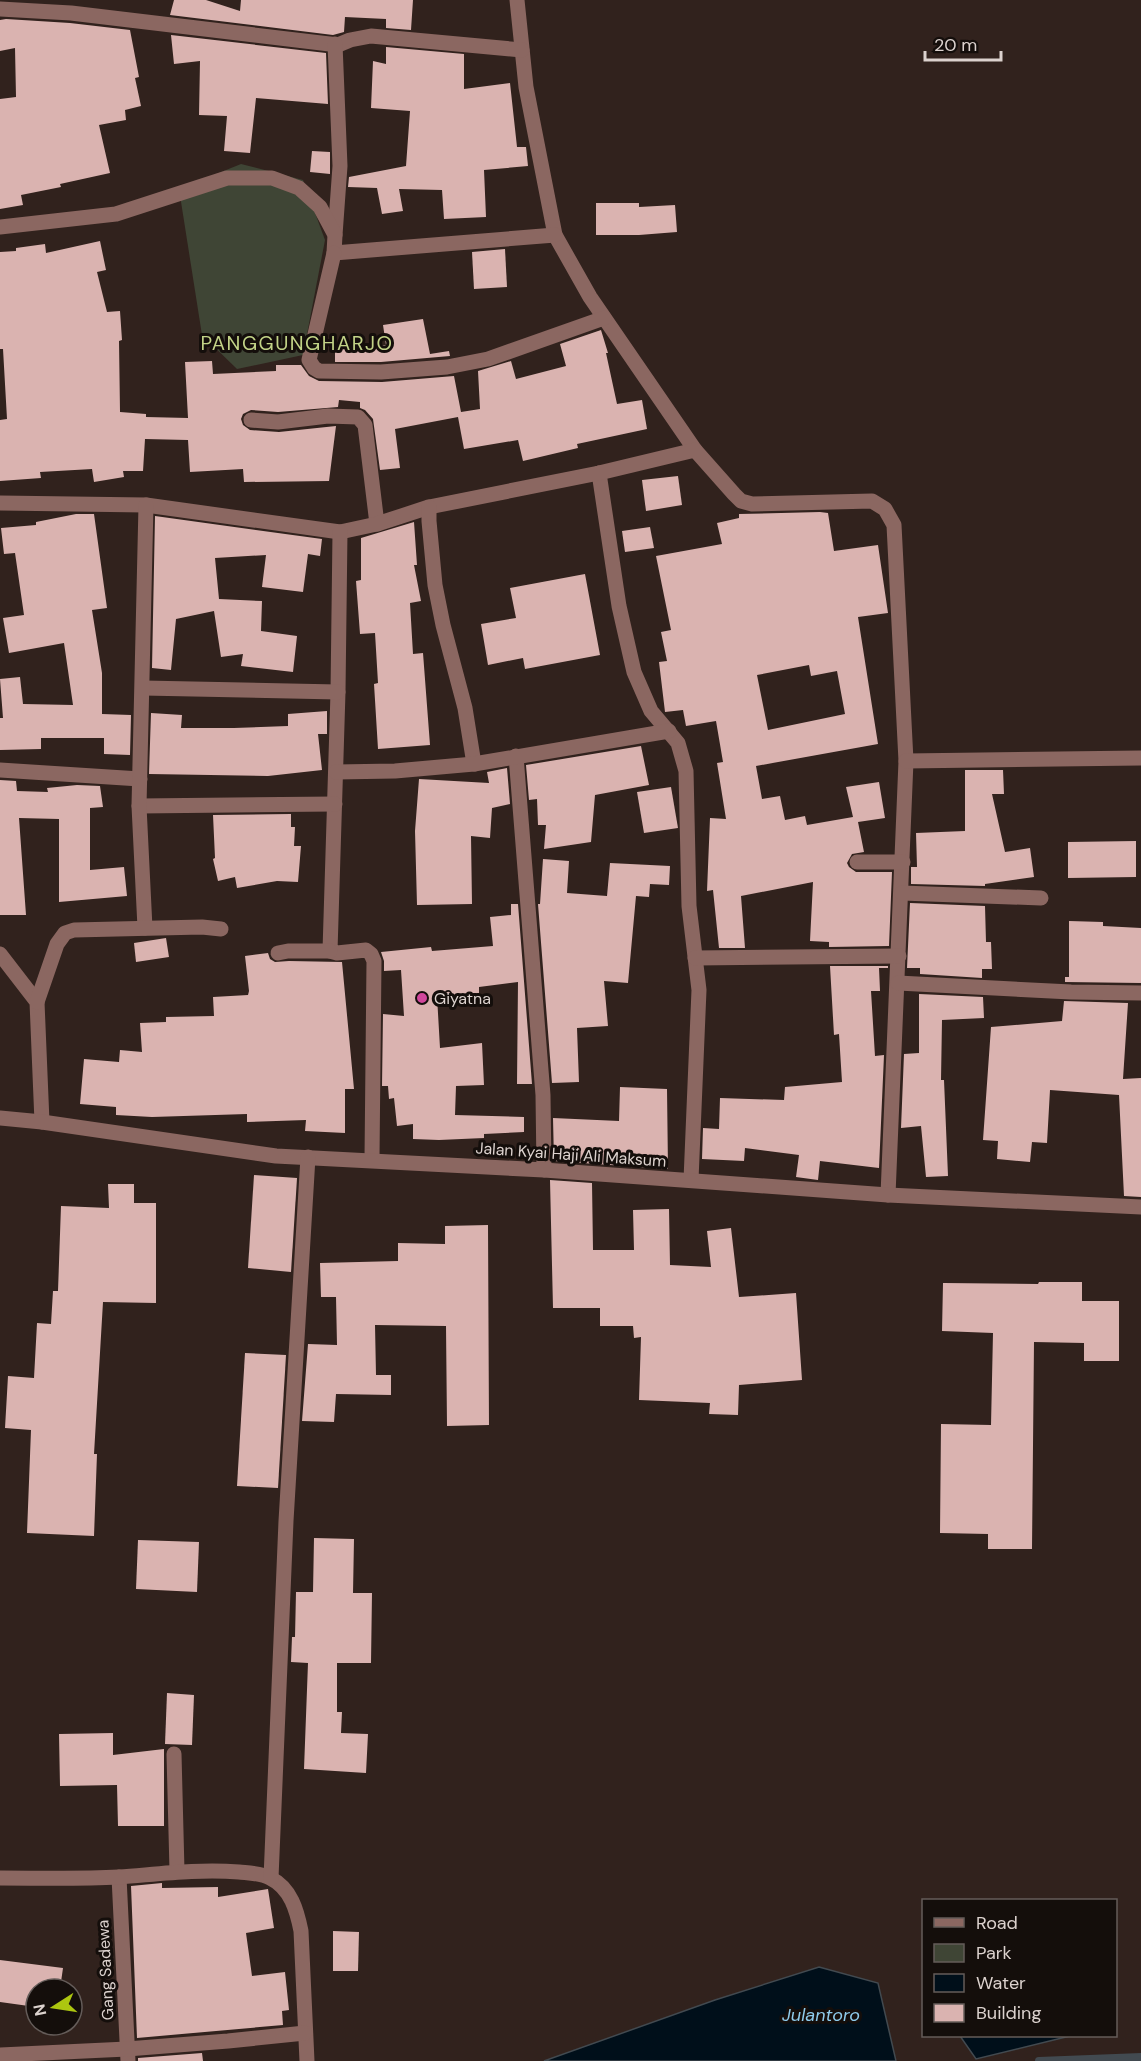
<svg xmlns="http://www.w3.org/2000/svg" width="1141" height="2061" font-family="'DM Sans',sans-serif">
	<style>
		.green { fill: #3f4535 }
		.water { fill: #000f1a; stroke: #424a50; stroke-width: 1.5 }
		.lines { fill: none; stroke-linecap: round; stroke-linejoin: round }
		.stream { stroke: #424a50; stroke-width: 8 }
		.building { fill: #dab3b0; fill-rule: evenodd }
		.minor { stroke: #8b6761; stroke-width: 15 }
		.hotel-dot { fill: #d1479c; stroke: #140e0b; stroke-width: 2 }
		.labels { text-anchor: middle; stroke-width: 6; stroke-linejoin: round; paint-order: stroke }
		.poi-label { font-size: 16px; fill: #dcd2ce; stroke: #140e0b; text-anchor: start }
		.street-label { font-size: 16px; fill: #dcd2ce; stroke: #140e0b }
		.water-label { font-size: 18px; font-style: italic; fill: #8fcbeb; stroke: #140e0b }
		.quarter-label { font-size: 20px; letter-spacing: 1.5px; fill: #c2d387; stroke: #140e0b }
	</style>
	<rect width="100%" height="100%" fill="#31221d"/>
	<polygon class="green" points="241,164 303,180 325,240 303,355 237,369 202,335 179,189"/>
	<g class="water">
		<polygon points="819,1967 878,1983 896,2061 544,2061 715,2000"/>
		<polygon points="960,2036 1070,2036 976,2059"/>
	</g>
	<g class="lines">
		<polyline class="stream" points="1039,2061 1141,2057"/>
	</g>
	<g class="building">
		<polygon points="174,0 206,0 240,11 241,0 413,0 411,30 386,28 386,19 345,17 344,32 333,35 170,15"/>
		<polygon points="6,19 70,23 130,30 139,77 135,78 141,106 125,110 126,120 99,125 110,173 60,184 61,187 21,195 23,205 0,209 0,99 16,97 15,48 0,51 0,20"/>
		<polygon points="171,35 326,53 328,104 256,98 250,153 224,151 227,116 199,115 200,61 174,64"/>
		<polygon points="386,47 464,54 464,89 510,83 517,147 526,147 528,166 484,170 486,217 444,219 442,190 399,189 403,211 382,214 377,188 348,187 349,177 406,166 410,111 371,108 373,61 386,64"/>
		<polygon points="312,151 330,152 330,174 310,172"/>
		<polygon points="596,203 639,203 639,207 675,205 677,232 639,235 596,235"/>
		<polygon points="100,241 106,270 97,272 107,312 120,311 122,340 119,341 120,412 146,414 146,417 188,418 185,362 212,361 213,374 276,371 276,365 301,365 309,376 319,381 382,382 454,376 461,412 480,409 478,371 511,361 516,379 566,366 560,344 601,330 608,353 606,353 617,404 642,400 647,429 577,444 578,448 523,461 518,440 464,449 458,417 395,429 400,468 380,470 373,419 365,410 360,408 360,402 339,400 338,407 278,412 251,410 243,414 241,419 243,425 250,430 279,432 336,426 329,481 244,482 243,469 190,472 188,440 145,439 143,471 123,471 124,477 94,482 92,469 40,472 41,478 0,481 0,420 7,419 3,349 0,349 0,252 16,251 16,248 45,244 46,253"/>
		<polygon points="505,249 507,287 474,289 472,252"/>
		<polygon points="423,319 430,354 449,351 450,356 381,362 335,362 335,346 386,345 383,325"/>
		<polygon points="678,476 682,505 646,511 642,480"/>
		<path d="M 820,512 L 828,513 L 834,551 L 878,545 L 888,613 L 858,617 L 878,744 L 756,766 L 762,799 L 780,796 L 785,820 L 805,816 L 807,825 L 853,817 L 846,787 L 879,782 L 885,818 L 858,822 L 864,852 L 852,854 L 847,863 L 849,867 L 856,872 L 892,872 L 889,946 L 829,947 L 829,942 L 810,941 L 813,882 L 741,896 L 745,948 L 719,948 L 713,890 L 707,891 L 710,818 L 726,819 L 717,763 L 723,762 L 716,721 L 686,726 L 683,710 L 665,712 L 659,662 L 667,661 L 661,632 L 671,630 L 656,556 L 722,544 L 717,523 L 739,518 L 739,514 ZM 809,665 L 811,676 L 837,671 L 845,714 L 768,730 L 757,675 Z"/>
		<polygon points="76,514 94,514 107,608 92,610 102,673 102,714 131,715 130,755 104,754 104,738 41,738 41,749 0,750 0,718 3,718 0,679 20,677 23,704 73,705 64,643 9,653 3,618 24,615 15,553 4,554 1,528 36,525 36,522"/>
		<polygon points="155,516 322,539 320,556 308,554 303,592 262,587 266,555 215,558 219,599 262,601 261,631 297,636 293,672 241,666 243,654 221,657 214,611 176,619 171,670 152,668"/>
		<polygon points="414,522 417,565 414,565 421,601 410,603 413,654 423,653 430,745 378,749 374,684 378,683 375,633 360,634 356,581 361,580 361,538"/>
		<polygon points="650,527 654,548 625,552 622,531"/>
		<polygon points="585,574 600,655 525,669 523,658 488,665 481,624 516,618 510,588"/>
		<polygon points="327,711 327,734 318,734 322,770 268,776 149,774 151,713 182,715 181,728 234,728 288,726 288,714"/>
		<polygon points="641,746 649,785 595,795 591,842 544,849 546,825 538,825 537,799 529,800 526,765"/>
		<polygon points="507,768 510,804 492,808 490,838 471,836 472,904 417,905 415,831 419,779 489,783 487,772"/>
		<polygon points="965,770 1003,770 1004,794 992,794 1005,852 1030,848 1034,877 985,884 985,886 911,884 911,867 917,867 916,833 965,831"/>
		<polygon points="0,780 16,781 17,791 48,792 47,788 77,785 100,786 103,807 90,808 90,870 124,867 127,896 59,902 59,819 19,818 26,915 0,915"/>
		<polygon points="671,787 678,828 644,833 637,792"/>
		<polygon points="291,814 291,827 295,827 294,846 301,846 298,882 277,881 237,888 235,877 218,881 213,859 215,858 213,815"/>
		<polygon points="1136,841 1136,877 1068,878 1068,842"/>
		<polygon points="543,859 569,861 567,893 607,896 610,863 670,866 669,885 650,884 649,897 636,896 628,983 604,981 608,1026 577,1028 579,1082 552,1083 538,904 540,904"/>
		<polygon points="910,903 985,906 986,942 991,942 992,969 982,969 982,978 920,974 920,968 907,968"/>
		<polygon points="511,904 518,904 532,1084 517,1084 518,982 479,987 479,993 437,996 440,1048 482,1043 484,1085 456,1086 455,1115 524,1117 524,1132 484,1134 484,1138 439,1140 413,1139 413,1124 397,1126 394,1098 389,1099 388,1086 382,1086 383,1014 404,1016 401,970 384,971 384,961 381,952 431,947 432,951 493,946 490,917 511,915"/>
		<polygon points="1069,921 1103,922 1103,926 1141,928 1141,983 1065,982 1065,977 1069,977"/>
		<polygon points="166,938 169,957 136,962 134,943"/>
		<polygon points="268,953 270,959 275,962 289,961 342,962 354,1089 345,1089 345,1133 305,1131 306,1120 247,1122 247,1114 152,1117 116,1115 116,1107 80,1104 84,1059 119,1062 120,1050 142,1052 140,1023 166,1022 166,1017 214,1016 213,997 248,995 249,991 245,956"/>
		<polygon points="830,966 888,966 888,968 879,968 880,991 871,991 875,1056 884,1055 879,1168 820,1161 818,1180 796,1177 799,1155 745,1148 744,1161 702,1159 703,1128 719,1129 720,1098 784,1100 785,1087 842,1082 839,1034 834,1035"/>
		<polygon points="919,994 983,997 984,1018 942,1020 941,1080 944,1080 948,1176 926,1177 921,1126 901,1128 904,1054 919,1053"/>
		<polygon points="1064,1001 1128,1003 1123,1079 1141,1078 1141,1197 1124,1196 1119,1095 1050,1090 1047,1143 1032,1142 1030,1162 997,1159 998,1141 983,1140 991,1027 1062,1021"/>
		<polygon points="620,1087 667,1089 668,1169 554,1161 553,1118 619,1121"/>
		<polygon points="254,1175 297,1178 291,1272 248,1268"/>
		<polygon points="550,1180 592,1183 593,1250 634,1250 633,1210 669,1209 670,1265 711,1267 707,1231 731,1228 739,1297 796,1293 802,1380 739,1385 738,1415 709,1414 710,1403 639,1400 641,1337 634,1338 633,1326 600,1326 600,1308 553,1308"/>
		<polygon points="108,1184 134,1184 134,1203 156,1203 156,1303 103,1302 94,1454 97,1454 94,1536 27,1533 31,1430 5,1428 8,1376 34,1378 37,1323 51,1324 53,1291 58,1291 61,1206 109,1208"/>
		<polygon points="488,1225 489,1425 447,1426 446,1326 375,1325 376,1375 391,1375 391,1395 336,1394 334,1422 302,1421 308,1344 337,1345 336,1297 321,1297 320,1263 398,1261 398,1243 445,1244 445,1226"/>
		<polygon points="1039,1282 1082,1282 1082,1301 1119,1301 1119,1361 1084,1361 1084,1343 1034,1342 1032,1549 988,1549 988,1534 940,1533 941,1424 991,1425 993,1333 942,1331 943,1283 1038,1284"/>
		<polygon points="245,1353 286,1355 278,1488 237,1486"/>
		<polygon points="314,1538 354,1539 353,1593 372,1593 371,1663 337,1663 337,1712 342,1712 341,1733 368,1734 366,1773 304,1769 308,1663 291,1662 292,1637 295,1637 296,1592 313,1592"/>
		<polygon points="138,1540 199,1542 197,1592 136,1589"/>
		<polygon points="167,1693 194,1695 192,1745 165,1744"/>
		<polygon points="113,1733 113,1755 164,1749 164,1826 118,1826 117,1785 60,1786 59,1734"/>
		<polygon points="162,1883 162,1888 218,1887 218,1897 268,1889 274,1928 246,1933 252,1976 285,1972 289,2010 282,2011 283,2025 137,2038 131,1886"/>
		<polygon points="333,1931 359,1932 358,1971 333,1971"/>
		<polygon points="0,1960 63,1968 60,1989 36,1989 36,2007 0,2002"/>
		<polygon points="202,2053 203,2061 138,2061 138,2058"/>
	</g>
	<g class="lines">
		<g class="minor">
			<polyline points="517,0 526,87 555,235 590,297 695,450"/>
			<polyline points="0,9 71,13 338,45 350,40 371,36 522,50"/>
			<polyline points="335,44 340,166 335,235"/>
			<polyline points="0,227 116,214 227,178 272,178 299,188 320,207 335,235 334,253 555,235"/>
			<polyline points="334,253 309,360 314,368 319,371 381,372 447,367 488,359 604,318"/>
			<polyline points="251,420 278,422 328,416 358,417 365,425 377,524"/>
			<polyline points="599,473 619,606 634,672 651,711 678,743 686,771 689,906 699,990 691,1180"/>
			<polyline points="0,503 146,505 340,532 377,524 429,507 599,473 695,450 734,494 741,501 752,504 872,501 885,509 894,525 906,761 888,1195"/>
			<polyline points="429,507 429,521 435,585 443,625 465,708 474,764"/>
			<polyline points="340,532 338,692 330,951 337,953 366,950 371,954 374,961 372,1159"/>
			<polyline points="143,688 338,692"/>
			<polyline points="516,756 543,1095 544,1170"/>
			<polyline points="906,761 1141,758"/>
			<polyline points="0,770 140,779"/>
			<polyline points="336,772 395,771 474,764 669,731"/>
			<polyline points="139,806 335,804"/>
			<polyline points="857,862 903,862"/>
			<polyline points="902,893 1041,898"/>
			<polyline points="145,928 139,806 146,505"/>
			<polyline points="278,953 288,951 330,951"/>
			<polyline points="0,954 37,1002 42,1122"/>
			<polyline points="695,958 899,956"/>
			<polyline points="898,983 1071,992 1141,993"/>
			<polyline points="37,1002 57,944 65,933 74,930 202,927 221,929"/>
			<polyline points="0,1118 42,1122 276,1156 544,1170 888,1195 1141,1207"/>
			<polyline points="174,1754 177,1871"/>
			<polyline points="119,1877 128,2061"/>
			<path d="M 0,1878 C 40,1878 80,1879 119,1877 C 160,1874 197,1869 239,1872 C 248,1873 261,1873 270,1878 C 291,1888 297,1911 301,1931 L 307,2061"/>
			<polyline points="271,1878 286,1521 308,1157"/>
			<polyline points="0,2055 127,2049 228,2041 305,2033"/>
		</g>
	</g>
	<circle class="hotel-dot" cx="422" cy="998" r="6"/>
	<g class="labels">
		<g class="poi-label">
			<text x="434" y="1004">Giyatna</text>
		</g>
		<g class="street-label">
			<text transform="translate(571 1154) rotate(4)" y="6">Jalan Kyai Haji Ali Maksum</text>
			<text transform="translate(105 1970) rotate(-93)" y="6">Gang Sadewa</text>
		</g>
		<g class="water-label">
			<text x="821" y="2021">Julantoro</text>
		</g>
		<g class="quarter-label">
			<text x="297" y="350">PANGGUNGHARJO</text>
		</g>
	</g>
	<rect x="922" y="1899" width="195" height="138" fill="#140e0b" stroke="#645c59" stroke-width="1.5"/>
	<rect x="934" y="1918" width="30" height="9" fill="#8b6761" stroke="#645c59" stroke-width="1.5"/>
	<text x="976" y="1929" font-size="18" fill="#dcd2ce">Road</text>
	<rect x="934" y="1944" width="30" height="18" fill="#3f4535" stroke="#645c59" stroke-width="1.5"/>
	<text x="976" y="1959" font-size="18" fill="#dcd2ce">Park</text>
	<rect x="934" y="1974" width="30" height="18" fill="#000f1a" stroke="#645c59" stroke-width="1.5"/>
	<text x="976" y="1989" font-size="18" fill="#dcd2ce">Water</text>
	<rect x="934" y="2004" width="30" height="18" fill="#dab3b0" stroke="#645c59" stroke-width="1.5"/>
	<text x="976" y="2019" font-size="18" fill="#dcd2ce">Building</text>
	<g transform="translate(54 2007) rotate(258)"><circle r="28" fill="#140e0b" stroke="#645c59" stroke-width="1.5"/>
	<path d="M0-4.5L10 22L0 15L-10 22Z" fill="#adc610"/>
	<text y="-9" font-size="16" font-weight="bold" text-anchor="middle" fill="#dcd2ce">N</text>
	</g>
	<path d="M925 51v9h76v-9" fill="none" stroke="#dcd2ce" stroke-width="3"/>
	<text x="934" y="51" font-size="18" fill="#dcd2ce" stroke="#140e0b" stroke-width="4.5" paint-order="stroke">20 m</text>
</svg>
